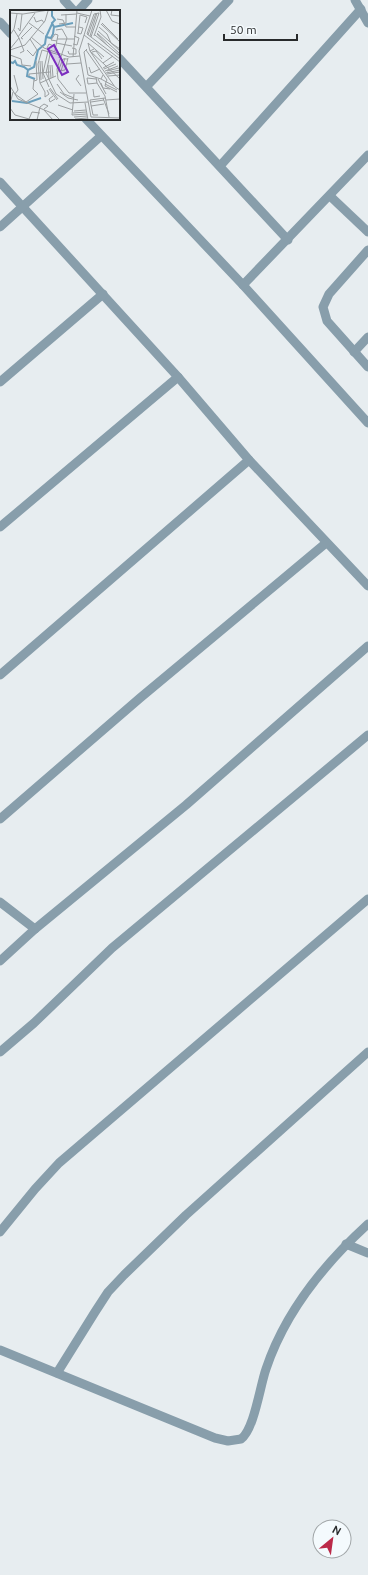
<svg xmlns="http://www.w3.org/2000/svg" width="368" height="1575" font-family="Ubuntu,sans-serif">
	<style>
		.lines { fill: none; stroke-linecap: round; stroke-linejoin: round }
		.minor { stroke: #889eab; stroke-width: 9 }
		.inset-river { fill: none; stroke: #6b9fbc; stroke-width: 2 }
		.inset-road { fill: none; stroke: #9b9fa1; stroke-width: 1 }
		.view { fill: #7b2cbf; fill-opacity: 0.15; stroke: #7b2cbf; stroke-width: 2 }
		.inset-edge { fill: none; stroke: #282a2b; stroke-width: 2 }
	</style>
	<rect width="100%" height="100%" fill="#e7edf0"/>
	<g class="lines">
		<g class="minor">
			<polyline points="64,0 74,11"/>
			<polyline points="355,0 368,23"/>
			<polyline points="78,11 88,0"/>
			<polyline points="0,22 11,34"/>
			<polyline points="119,58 288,240"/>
			<polyline points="147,86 229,0"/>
			<polyline points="86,119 243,285 368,423"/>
			<polyline points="220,166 361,9"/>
			<polyline points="0,182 178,377 249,460 368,586"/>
			<polyline points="330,196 368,232"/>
			<polyline points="0,227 101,136"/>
			<polyline points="368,250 329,294 323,307 327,321 368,367"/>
			<polyline points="243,285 368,155"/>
			<polyline points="354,352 368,337"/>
			<polyline points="0,382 103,294"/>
			<polyline points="0,527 178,377"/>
			<polyline points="0,675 249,460"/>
			<polyline points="0,819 140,698 326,543"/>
			<polyline points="0,902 35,929"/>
			<polyline points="0,961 35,929 186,805 368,646"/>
			<polyline points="0,1052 34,1023 112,948 368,735"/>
			<polyline points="0,1232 35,1189 59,1163 368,899"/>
			<polyline points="346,1244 368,1253"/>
			<path d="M 0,1350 L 215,1438 L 228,1441 L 241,1439 C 254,1430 260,1386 266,1369 C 285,1312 324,1264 368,1224"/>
			<polyline points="57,1373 95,1312 108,1292 124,1275 186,1215 368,1052"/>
		</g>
	</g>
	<g transform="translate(10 10)">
		<rect width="110" height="110" fill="#e7edf0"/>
		<path class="inset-river" d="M 44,17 L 63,13M 36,27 L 42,14M 0,52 L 3,53 L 5,51 L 7,55 L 14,57 L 18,60 L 17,66 L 25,69M 18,60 L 24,57 L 28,40 L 35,34 L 36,27 L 41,28 L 43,24 L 44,17 L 42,13 L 45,10 L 42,6 L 42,0M 2,91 L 17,93 L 31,88"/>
		<path class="inset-road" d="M 96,0 L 102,11 L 110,14M 102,0 L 101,5 L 110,6M 0,3 L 13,4 L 39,0M 67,3 L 80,6M 89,3 L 84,4 L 77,24 L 110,49M 51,5 L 67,4M 24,7 L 26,12 L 32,10 L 34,13M 47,9 L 53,10 L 56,17 L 66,17M 19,13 L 34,24M 92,13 L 108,29M 49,14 L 56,13 L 56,4M 91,14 L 110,32M 89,17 L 97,24 L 101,33 L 110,39M 8,18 L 10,21 L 12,4M 46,20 L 52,19 L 57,28M 88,21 L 110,41M 67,23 L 71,24 L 73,18 L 69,17M 68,23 L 70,5 L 77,7 L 75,13M 87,23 L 110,44M 87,24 L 97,35M 0,25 L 4,19 L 7,4M 74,25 L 110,52M 78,25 L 86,3M 85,25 L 110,46M 80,26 L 87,3M 84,26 L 91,7 L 90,0M 8,27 L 25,3M 21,27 L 34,38 L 59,47 L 70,46M 81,27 L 89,3M 9,28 L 14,41 L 10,43M 57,28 L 47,59 L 48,69 L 59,83 L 76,83M 13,29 L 11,28 L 22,17M 47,29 L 64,29M 46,33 L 62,36M 78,33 L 80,41 L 110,69M 78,33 L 94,47M 63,34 L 67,35 L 69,28 L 64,26M 37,38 L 39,34 L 46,37M 0,39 L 9,28 L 4,20M 77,39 L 74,42 L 78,65M 84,39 L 80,41 L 84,47 L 105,77 L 110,80M 0,40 L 15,35 L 35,11 L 38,1M 17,40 L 23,46 L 27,40 L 20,29M 41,40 L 36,63 L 46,84 L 60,93 L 78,92M 76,40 L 97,70 L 96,72M 38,41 L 33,63 L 39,77M 45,41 L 46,35 L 48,25 L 45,24 L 41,30 L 47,31M 58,41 L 59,44 L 66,44 L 66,39 L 62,38M 82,42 L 86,41 L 92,49M 0,45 L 11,49 L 12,55 L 21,56M 63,47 L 67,0M 30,51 L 31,70M 32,51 L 33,69M 93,53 L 103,46M 28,54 L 32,40 L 50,45 L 49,48M 28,54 L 30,73 L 46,66M 57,54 L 71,53M 38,55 L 39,69M 40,55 L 41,68M 42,55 L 43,67M 79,57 L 81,63 L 90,59M 93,58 L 104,52M 94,59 L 106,54M 49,61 L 55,60 L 58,48M 51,61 L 55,48M 95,61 L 108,56M 97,61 L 109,58M 96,63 L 110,60M 47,64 L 53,49 L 58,49M 97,64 L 110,62M 4,65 L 8,80 L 5,84M 69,65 L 66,69 L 71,76M 78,65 L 91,69 L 93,65M 19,66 L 19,64 L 40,62M 98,66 L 110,65M 86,67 L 87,73 L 95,86 L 99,107M 86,69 L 77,68 L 78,74 L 87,73M 88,69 L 96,84M 91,69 L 104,76M 24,71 L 27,70 L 26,51M 96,72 L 95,76 L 107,82M 30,73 L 35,82 L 35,87 L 39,84 L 37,80M 91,73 L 93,78 L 100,79M 47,74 L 54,84 L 64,88M 95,74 L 107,80M 0,76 L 8,89 L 44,104 L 50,110M 40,78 L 48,89M 39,79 L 47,90M 83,79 L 84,87 L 90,86M 50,82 L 58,88 L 68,90M 5,84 L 16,92M 64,84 L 62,105 L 77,104M 43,86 L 39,89 L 40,92 L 45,89M 93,88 L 99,104M 80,90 L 83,105 L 88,105M 80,90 L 95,88M 96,90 L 110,89M 16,92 L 28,84 L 23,79 L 24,69M 81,92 L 94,90M 75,93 L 78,110M 0,94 L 3,82M 48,95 L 63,100M 81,96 L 94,94M 0,98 L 5,105 L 19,109M 34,100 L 43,110M 64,101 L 76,100M 63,103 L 76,102M 64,107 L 77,106M 81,107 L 69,41 L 82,0M 81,107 L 110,108M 19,109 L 22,102 L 30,103M 65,109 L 77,108M 27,110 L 30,97 L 34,94 L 38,96 L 34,99"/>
		<path class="view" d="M 44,35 L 58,62 L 52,65 L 38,39 Z"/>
		<rect width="110" height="110" class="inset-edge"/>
	</g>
	<g transform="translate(332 1539) rotate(29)"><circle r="19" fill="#f4fafd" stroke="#a2a7a9"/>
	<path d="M0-3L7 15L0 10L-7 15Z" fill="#bb2a49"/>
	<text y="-6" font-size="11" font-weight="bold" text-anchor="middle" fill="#282a2b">N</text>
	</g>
	<path d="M224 34v6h73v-6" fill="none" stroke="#282a2b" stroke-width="2"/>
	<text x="230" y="34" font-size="12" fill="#282a2b" stroke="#f4fafd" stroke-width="3" paint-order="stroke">50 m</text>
</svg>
